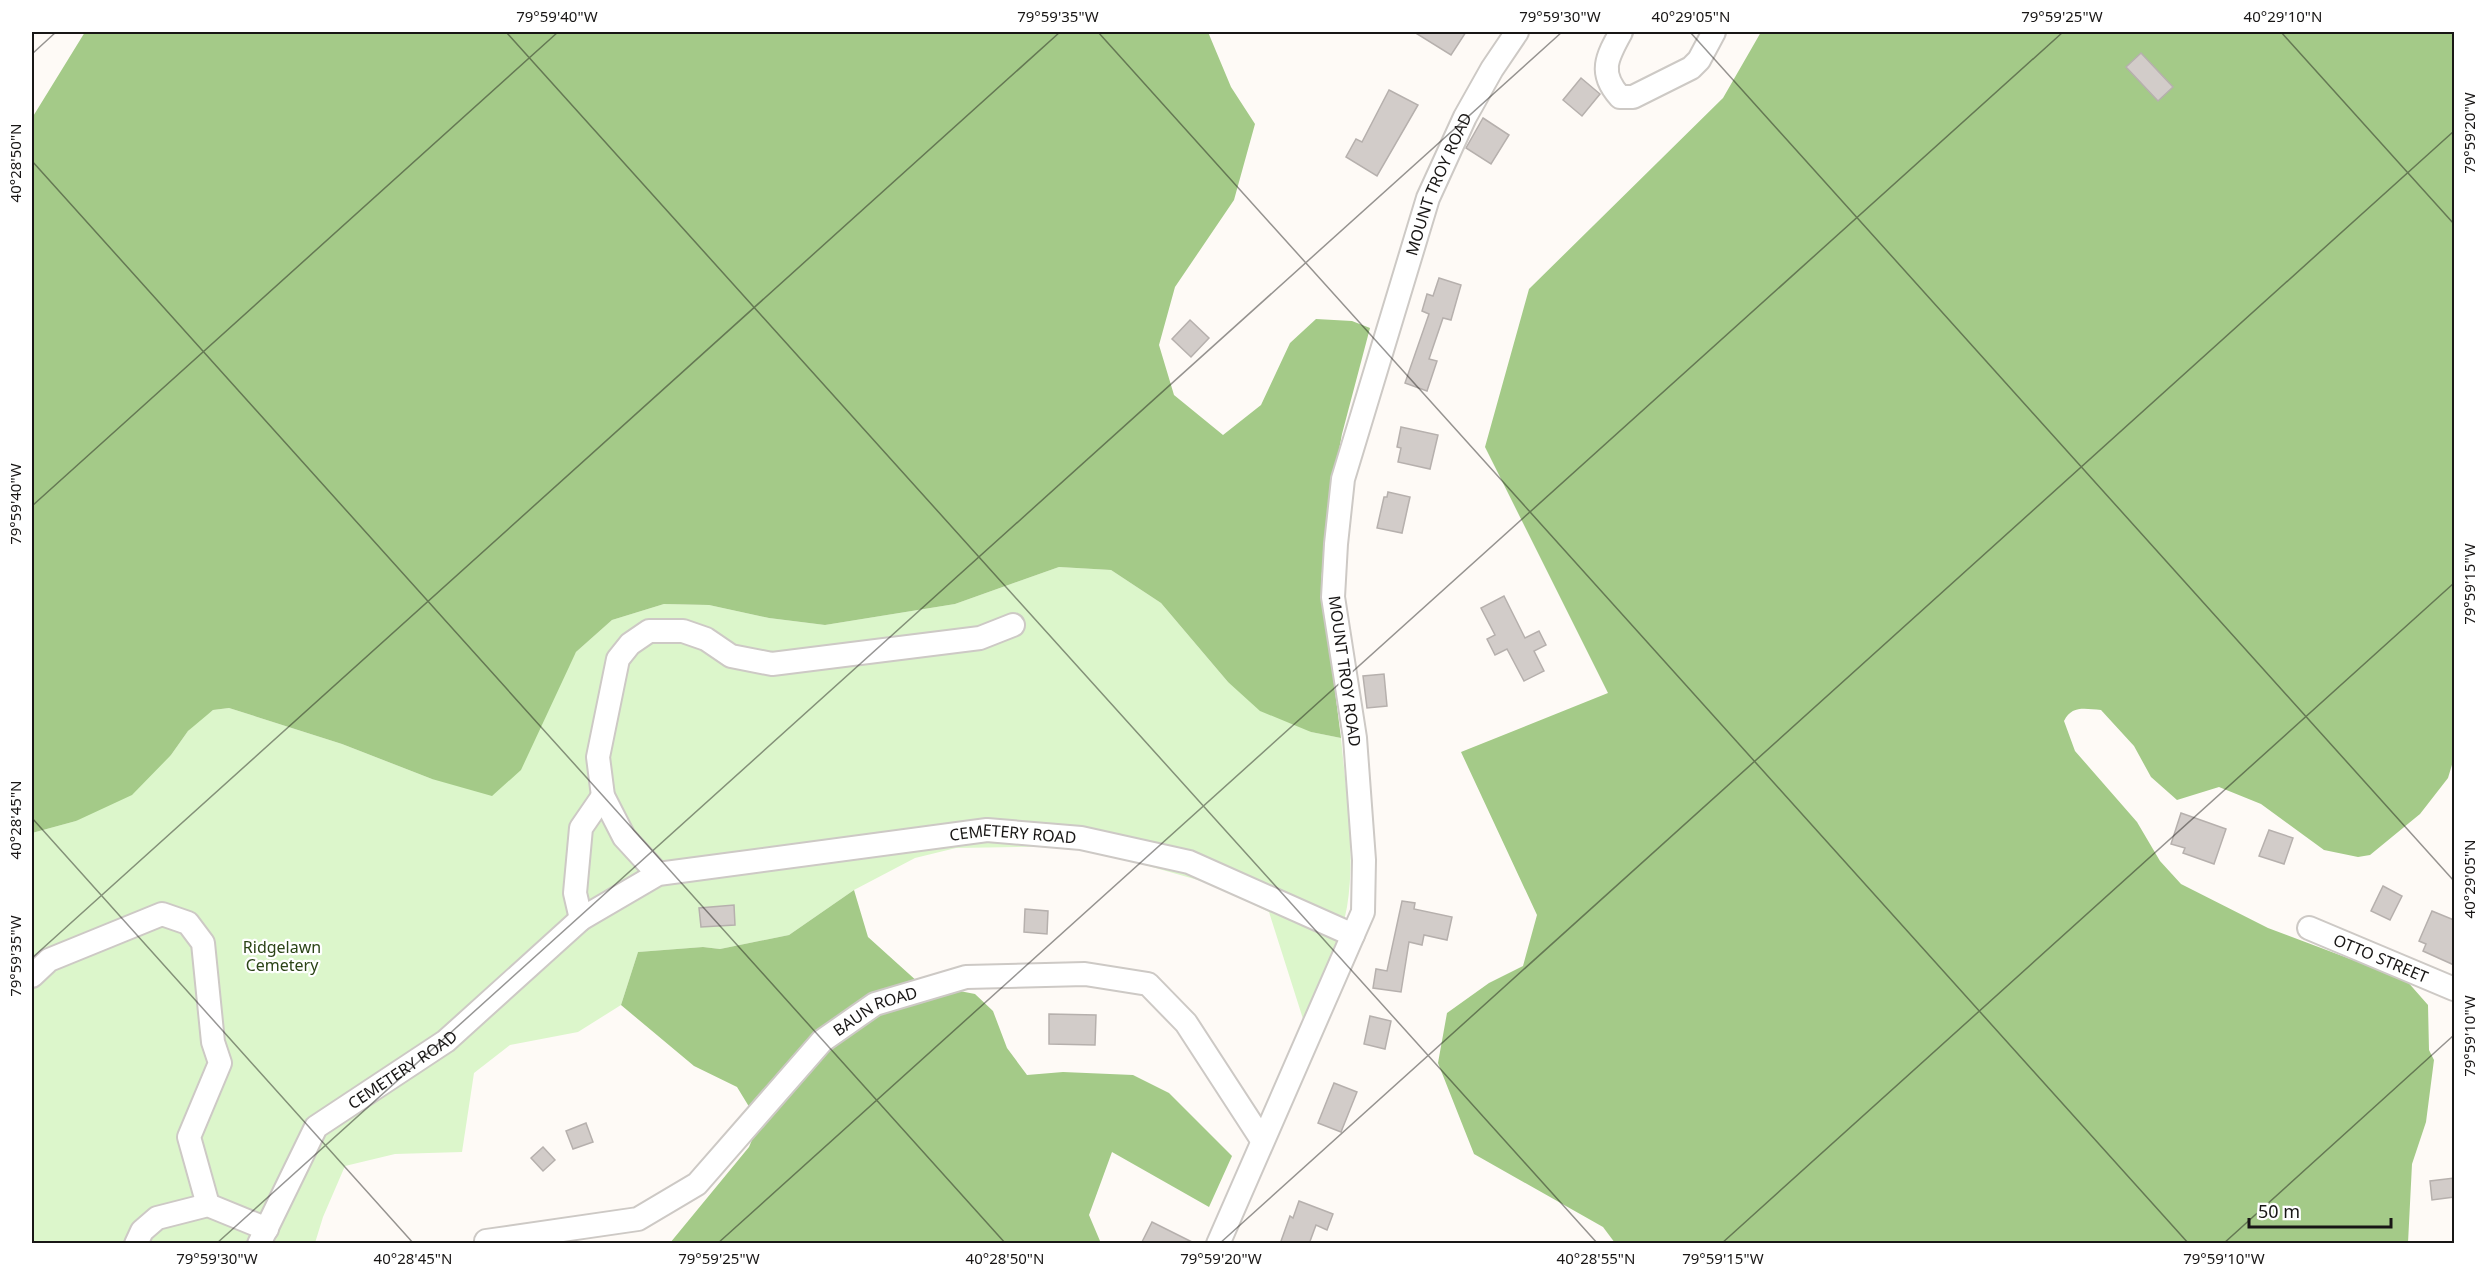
<svg xmlns="http://www.w3.org/2000/svg" width="2486" height="1275" font-family="'Noto Sans',sans-serif">
	<style>
		.green { fill: #dcf6cb }
		.forest { fill: #a4ca88 }
		.building { fill: #d2ccc9; stroke: #b6b0ad; stroke-width: 1.5 }
		.lines { fill: none; stroke-linecap: round; stroke-linejoin: round }
		.minor-casing { stroke: #cdc9c5; stroke-width: 26 }
		.minor { stroke: #fff; stroke-width: 22 }
		.ticks { fill: none; stroke: #181615; stroke-width: 1.5; stroke-opacity: 0.45 }
		.labels { text-anchor: middle; stroke-width: 4.5; stroke-linejoin: round; paint-order: stroke }
		.street-label { font-size: 16px; fill: #181615; stroke: #fff }
		.park-label { font-size: 16px; fill: #2b4416; stroke: #fff }
		.neatline { fill: none; stroke: #181615; stroke-width: 2 }
		.ticks-label { font-size: 15px; text-anchor: middle; fill: #181615 }
	</style>
	<rect width="100%" height="100%" fill="#fefaf6"/>
	<path class="green" d="M 1059,567 L 1111,570 L 1161,603 L 1228,682 L 1311,732 L 1341,738 C 1346,793 1356,851 1347,907 C 1340,947 1320,986 1304,1022 L 1269,912 L 1212,884 L 1078,846 L 956,848 L 915,858 L 854,890 L 789,935 L 720,949 L 703,947 L 638,952 L 621,1005 L 578,1032 L 510,1045 L 474,1073 L 462,1152 L 395,1154 L 345,1166 L 323,1217 L 315,1243 L 32,1244 L 32,833 L 76,821 L 171,755 L 188,731 L 203,717 L 213,710 L 229,708 L 342,744 L 432,779 L 556,690 L 576,652 L 612,620 L 664,604 L 709,605 L 769,618 L 825,625 L 955,604 Z"/>
	<g class="forest">
		<polygon points="85,32 1208,32 1231,87 1255,124 1234,200 1175,287 1159,345 1174,395 1223,435 1261,405 1290,343 1316,319 1352,321 1370,328 1342,434 1328,508 1321,582 1341,738 1311,732 1260,711 1228,682 1161,603 1111,570 1059,567 955,604 825,625 769,618 709,605 664,604 612,620 576,652 521,770 492,796 432,779 342,744 229,708 213,710 188,731 171,755 132,795 76,821 32,833 32,118"/>
		<path d="M 1761,32 L 2454,32 L 2454,758 L 2448,778 L 2420,814 L 2370,855 L 2358,857 L 2324,850 L 2261,804 L 2219,787 L 2177,800 L 2151,777 L 2134,746 L 2101,710 C 2085,709 2072,705 2064,721 L 2075,751 L 2137,822 L 2160,861 L 2181,884 L 2268,928 L 2406,980 L 2428,1005 L 2429,1050 L 2434,1060 L 2426,1122 L 2412,1164 L 2408,1243 L 1615,1243 L 1603,1227 L 1474,1154 L 1438,1063 L 1447,1013 L 1489,983 L 1523,966 L 1537,915 L 1461,752 L 1608,693 L 1485,447 L 1529,289 L 1723,98 Z"/>
		<polygon points="854,890 868,937 919,983 975,994 993,1011 1007,1048 1027,1075 1063,1072 1133,1075 1169,1093 1232,1156 1209,1207 1112,1152 1089,1215 1100,1241 1098,1243 670,1243 749,1147 759,1123 737,1087 694,1066 621,1005 638,952 703,947 720,949 789,935"/>
	</g>
	<g class="building">
		<polygon points="1414,32 1466,32 1451,55"/>
		<polygon points="2141,53 2173,87 2158,101 2126,67"/>
		<polygon points="1581,78 1600,94 1582,116 1563,100"/>
		<polygon points="1389,90 1418,105 1377,176 1346,157 1356,139 1362,142"/>
		<polygon points="1483,118 1509,135 1491,164 1466,148"/>
		<polygon points="1439,278 1461,285 1451,320 1443,318 1429,359 1437,361 1427,391 1405,383 1429,314 1422,311 1427,294 1433,296"/>
		<polygon points="1190,320 1209,338 1191,357 1172,339"/>
		<polygon points="1401,427 1438,435 1430,469 1398,462 1401,448 1397,447"/>
		<polygon points="1388,492 1410,497 1402,533 1377,528 1384,497 1387,497"/>
		<polygon points="1504,596 1525,638 1539,631 1546,645 1534,651 1544,671 1524,681 1507,649 1495,655 1487,639 1495,635 1481,608"/>
		<polygon points="1384,674 1387,706 1367,708 1363,676"/>
		<polygon points="2181,813 2226,829 2214,864 2183,853 2185,848 2171,844"/>
		<polygon points="2269,830 2293,838 2284,864 2259,856"/>
		<polygon points="2383,886 2402,896 2390,920 2371,911"/>
		<polygon points="1402,901 1415,903 1414,909 1452,917 1447,940 1424,935 1422,945 1409,942 1401,992 1373,988 1376,969 1387,971"/>
		<polygon points="734,905 735,925 701,927 699,908"/>
		<polygon points="1025,909 1048,911 1047,934 1024,932"/>
		<polygon points="2432,911 2454,920 2454,965 2423,951 2426,944 2419,941"/>
		<polygon points="1049,1014 1096,1015 1095,1045 1049,1044"/>
		<polygon points="1370,1016 1391,1021 1385,1049 1364,1044"/>
		<polygon points="1334,1083 1357,1092 1341,1132 1318,1123"/>
		<polygon points="586,1123 593,1142 573,1149 566,1131"/>
		<polygon points="543,1147 555,1160 543,1171 531,1158"/>
		<polygon points="2454,1178 2454,1197 2432,1200 2430,1181"/>
		<polygon points="1299,1201 1333,1214 1327,1230 1316,1225 1309,1244 1280,1244 1290,1216 1293,1218"/>
		<polygon points="1152,1222 1196,1244 1141,1244"/>
	</g>
	<g class="lines">
		<g class="minor-casing">
			<g id="minor">
				<path d="M 1621,32 C 1607,57 1598,73 1620,97 L 1633,97 L 1691,68 L 1699,60 L 1714,32"/>
				<polyline points="658,874 624,837 603,796 598,757 618,659 630,644 649,631 683,631 706,639 731,656 772,664 980,638 1013,625"/>
				<polyline points="581,919 575,893 581,828 603,796"/>
				<path id="s1" d="M 2309,928 L 2454,989"/>
				<polyline points="32,976 49,960 162,914 188,923 203,943 213,1042 220,1063 189,1137 208,1205"/>
				<path id="s2" d="M 486,1241 L 638,1219 L 697,1184 L 822,1041 L 875,1004 L 966,977 L 1085,974 L 1148,984 L 1186,1023 L 1262,1140"/>
				<polyline points="136,1244 142,1231 157,1218 208,1205 267,1229"/>
				<path id="s3" d="M 259,1244 L 316,1127 L 446,1041 L 581,919 L 658,874 L 987,830 L 1081,838 L 1189,862 L 1353,935"/>
				<path id="s4" d="M 1218,1244 L 1363,912 L 1364,860 L 1355,738 L 1333,597 L 1336,544 L 1343,479 L 1428,198 L 1465,117 L 1492,69 L 1517,32"/>
			</g>
		</g>
		<use href="#minor" class="minor"/>
	</g>
	<path class="ticks" d="M 506,32 L 1598,1244M 1098,32 L 2189,1244M 1690,32 L 2454,881M 2281,32 L 2454,224M 32,54 L 56,32M 32,161 L 1006,1244M 32,506 L 558,32M 32,818 L 414,1244M 32,958 L 1060,32M 216,1244 L 1562,32M 717,1244 L 2063,32M 1219,1244 L 2454,131M 1721,1244 L 2454,583M 2223,1244 L 2454,1035"/>
	<g class="labels">
		<g class="street-label">
			<text dy="6" stroke="none"><textPath href="#s4" startOffset="1108">MOUNT TROY ROAD</textPath></text>
			<text transform="translate(1345 671) rotate(82)" y="6">MOUNT TROY ROAD</text>
			<text dy="6" stroke="none"><textPath href="#s3" startOffset="915">CEMETERY ROAD</textPath></text>
			<text dy="6" stroke="none"><textPath href="#s1" startOffset="78">OTTO STREET</textPath></text>
			<text dy="6" stroke="none"><textPath href="#s2" startOffset="474">BAUN ROAD</textPath></text>
			<text dy="6" stroke="none"><textPath href="#s3" startOffset="234">CEMETERY ROAD</textPath></text>
		</g>
		<g class="park-label">
			<text x="282" y="953">Ridgelawn<tspan x="282" dy="18">Cemetery</tspan></text>
		</g>
	</g>
	<rect width="2486" height="1275" fill="none" stroke="#ffffff" stroke-width="66"/>
	<path d="M2249 1218v9h142v-9" fill="none" stroke="#181615" stroke-width="3"/>
	<text x="2258" y="1218" font-size="18" fill="#181615" stroke="#ffffff" stroke-width="4.5" paint-order="stroke">50 m</text>
	<rect x="33" y="33" width="2420" height="1209" class="neatline"/>
	<g class="ticks-label">
		<text x="557" y="22">79°59'40"W</text>
		<text x="1058" y="22">79°59'35"W</text>
		<text x="1560" y="22">79°59'30"W</text>
		<text x="1691" y="22">40°29'05"N</text>
		<text x="2062" y="22">79°59'25"W</text>
		<text x="2283" y="22">40°29'10"N</text>
		<text transform="translate(2470 133) rotate(-90)" y="5">79°59'20"W</text>
		<text transform="translate(16 163) rotate(-90)" y="5">40°28'50"N</text>
		<text transform="translate(16 504) rotate(-90)" y="5">79°59'40"W</text>
		<text transform="translate(2470 584) rotate(-90)" y="5">79°59'15"W</text>
		<text transform="translate(16 820) rotate(-90)" y="5">40°28'45"N</text>
		<text transform="translate(2470 879) rotate(-90)" y="5">40°29'05"N</text>
		<text transform="translate(16 956) rotate(-90)" y="5">79°59'35"W</text>
		<text transform="translate(2470 1036) rotate(-90)" y="5">79°59'10"W</text>
		<text x="217" y="1264">79°59'30"W</text>
		<text x="413" y="1264">40°28'45"N</text>
		<text x="719" y="1264">79°59'25"W</text>
		<text x="1005" y="1264">40°28'50"N</text>
		<text x="1221" y="1264">79°59'20"W</text>
		<text x="1596" y="1264">40°28'55"N</text>
		<text x="1723" y="1264">79°59'15"W</text>
		<text x="2224" y="1264">79°59'10"W</text>
	</g>
</svg>
